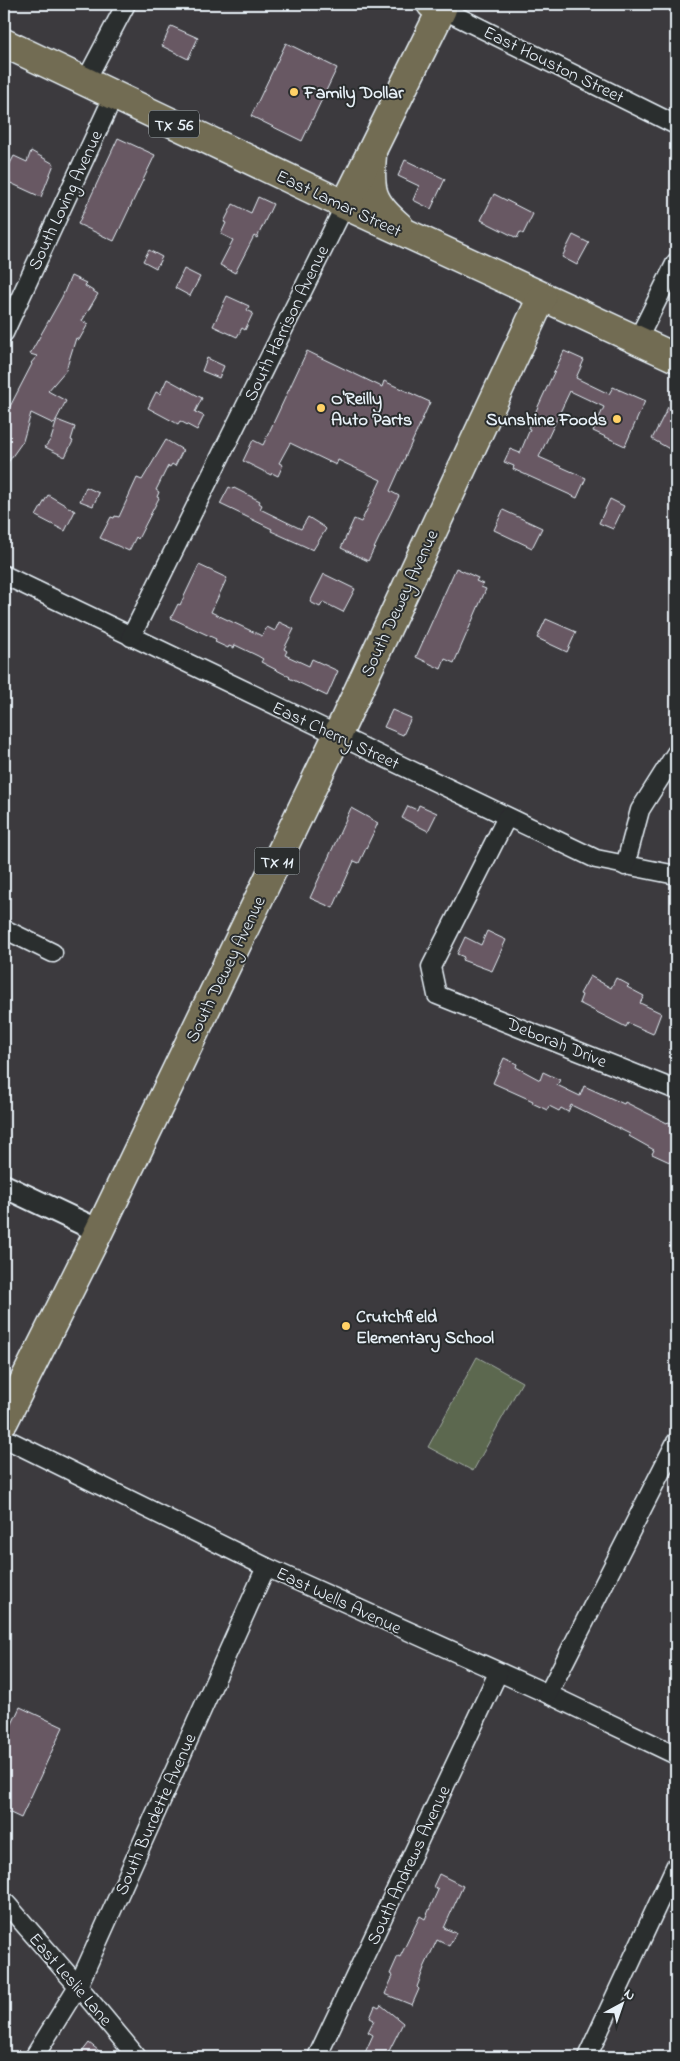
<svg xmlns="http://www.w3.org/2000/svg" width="680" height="2061" font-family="'Indie Flower',sans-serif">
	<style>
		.pitch { fill: #5c674f; stroke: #a2aca4 }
		.building { fill: #675864; stroke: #e8f1f8 }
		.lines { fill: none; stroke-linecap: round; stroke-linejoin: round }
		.minor-casing { stroke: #e8f1f8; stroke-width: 21 }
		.tertiary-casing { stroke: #e8f1f8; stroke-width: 26 }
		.primary-casing { stroke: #e8f1f8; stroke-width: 31 }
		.minor { stroke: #2a2d2e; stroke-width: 18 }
		.tertiary { stroke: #2a2d2e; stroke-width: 22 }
		.primary { stroke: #726c52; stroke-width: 28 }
		.poi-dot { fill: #ffd166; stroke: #2a2d2e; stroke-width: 2 }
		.labels { text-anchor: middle; stroke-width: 4; stroke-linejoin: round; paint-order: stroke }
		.shield { fill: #2a2d2e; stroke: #afb6bb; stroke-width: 1 }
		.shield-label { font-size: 16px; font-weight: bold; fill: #e8f1f8 }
		.street-label { font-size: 18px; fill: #e8f1f8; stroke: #2a2d2e }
		.poi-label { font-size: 18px; font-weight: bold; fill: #e8f1f8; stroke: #2a2d2e; text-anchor: start }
	</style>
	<rect width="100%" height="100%" fill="#3c3a3e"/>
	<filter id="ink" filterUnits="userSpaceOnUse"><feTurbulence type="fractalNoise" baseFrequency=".02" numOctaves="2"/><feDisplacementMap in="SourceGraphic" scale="10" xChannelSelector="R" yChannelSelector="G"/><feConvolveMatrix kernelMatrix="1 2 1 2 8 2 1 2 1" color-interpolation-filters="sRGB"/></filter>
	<g filter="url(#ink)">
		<polygon class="pitch" points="477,1357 522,1382 473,1471 428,1447"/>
		<g class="building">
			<polygon points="171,26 198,38 188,59 162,46"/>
			<polygon points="286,43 337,68 302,141 251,116"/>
			<polygon points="118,138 155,155 114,241 78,224"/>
			<polygon points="31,151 54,164 41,197 4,180 4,175 14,156 27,162"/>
			<polygon points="405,160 445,179 431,209 413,200 419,186 398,176"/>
			<polygon points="494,194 533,214 523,234 520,232 517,238 481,220"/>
			<polygon points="258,197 273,204 257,238 254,236 235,273 220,265 233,240 221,234 226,223 224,222 233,204 251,213"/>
			<polygon points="573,235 589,243 577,265 562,257"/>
			<polygon points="149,250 162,257 156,268 143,261"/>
			<polygon points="184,269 200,277 190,296 175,288"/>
			<polygon points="71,276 86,283 85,286 98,294 82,321 88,324 79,340 76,338 66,370 48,391 66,401 54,424 31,413 23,441 4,468 4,418 32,364 31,363 37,356 30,354 62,297"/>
			<polygon points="227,296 249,306 247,310 253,313 245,330 242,328 237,337 213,326"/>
			<polygon points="307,351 382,387 384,381 430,402 390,491 399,496 368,561 341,548 354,519 361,522 381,480 338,460 336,465 290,443 279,463 283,465 278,476 272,473 271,475 243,461 253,440 263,445"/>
			<polygon points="564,351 584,360 576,378 609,394 613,387 645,401 625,446 593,431 604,407 570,391 539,457 586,478 577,498 513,469 514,466 504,462 510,449 520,453 530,429 528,428"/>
			<polygon points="207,358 224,366 219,378 202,371"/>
			<polygon points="167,379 202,398 195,412 204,416 197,430 180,421 178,424 148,408 156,392 160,394"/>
			<polygon points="668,407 676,412 676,444 673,451 652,439"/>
			<polygon points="57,420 75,427 71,440 73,441 65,457 45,447 51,439"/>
			<polygon points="166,440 183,450 175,466 172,464 170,467 168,466 156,490 159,492 157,497 159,498 138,539 136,537 129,551 100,538 111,517 114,518 115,516 119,517 137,478 142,480"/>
			<polygon points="86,487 99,493 93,506 80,501"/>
			<polygon points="229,487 233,489 234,488 260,501 259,503 262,505 260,509 301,529 308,517 324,527 326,529 313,550 271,531 272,529 220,504"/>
			<polygon points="48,495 75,511 65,531 36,516"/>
			<polygon points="610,499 624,506 613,529 599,523"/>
			<polygon points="503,510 542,528 532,548 494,530"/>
			<polygon points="199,565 227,578 211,612 262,636 267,627 275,631 279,622 294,629 284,649 287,651 285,655 309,666 312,659 338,671 327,696 289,678 290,677 261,662 263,659 258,656 235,645 234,648 229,646 228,648 215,642 216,639 171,618 178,604 180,605"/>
			<polygon points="456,568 478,578 476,581 483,584 481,587 486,589 454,663 445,659 441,669 416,657"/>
			<polygon points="324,574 355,589 343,612 323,602 320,607 310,602"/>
			<polygon points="546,619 576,632 567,652 537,638"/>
			<polygon points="392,710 411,718 403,735 384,727"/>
			<polygon points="419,805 437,813 428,831 402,818 408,806 417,810"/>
			<polygon points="351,808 378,823 359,863 354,861 333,908 310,898"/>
			<polygon points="487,931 506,940 492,971 462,960 464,957 457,954 465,937 481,945"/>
			<polygon points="590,976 611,988 616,978 629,985 627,987 644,996 640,1003 661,1013 653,1034 628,1023 626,1027 579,1003 582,995 580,994"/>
			<polygon points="504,1058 517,1064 516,1067 540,1080 543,1072 560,1080 557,1085 580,1096 584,1086 624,1104 625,1102 667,1123 668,1122 676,1125 676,1165 652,1154 654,1150 629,1136 630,1134 571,1105 568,1112 561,1108 559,1111 549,1106 547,1110 532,1103 533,1101 493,1083"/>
			<polygon points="20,1707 63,1727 21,1818 4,1810 4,1741"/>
			<polygon points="439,1874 463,1886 444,1928 456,1933 449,1946 437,1940 424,1968 417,1987 419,1989 412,2005 385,1994 393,1976 390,1974 398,1956 400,1957 420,1916 425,1919 438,1890 433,1887"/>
			<polygon points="381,2005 403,2023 386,2057 363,2057 373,2035 368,2032 374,2020 370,2018 375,2006 379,2008"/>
			<polygon points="89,2043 107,2057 78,2057"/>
		</g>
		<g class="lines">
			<g class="minor-casing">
				<g id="minor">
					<polyline points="444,4 442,9 676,125"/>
					<polyline points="85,82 126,4"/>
					<polyline points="4,333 114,95"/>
					<polyline points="637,341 676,262"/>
					<polyline points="4,575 596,859 676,875"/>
					<polyline points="131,637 345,205"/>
					<polyline points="507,817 431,967 437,995 676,1090"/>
					<polyline points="625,866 640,810 676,753"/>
					<polyline points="4,929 53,953"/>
					<polyline points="4,1438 266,1567 548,1694 676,1755"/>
					<polyline points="548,1694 676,1442"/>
					<polyline points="4,1901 78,1986 137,2057"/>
					<polyline points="34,2057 78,1986 266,1567"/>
					<polyline points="317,2057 498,1673"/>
					<polyline points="587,2057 676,1865"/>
				</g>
			</g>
			<g class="tertiary-casing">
				<polyline id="tertiary" points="4,1186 99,1231"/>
			</g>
			<g class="primary-casing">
				<g id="primary">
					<polyline points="4,43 345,205 676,358"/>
					<path d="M 372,155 C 369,191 371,202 399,226"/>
					<polyline points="345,205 442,9 431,4"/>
					<polyline points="4,1421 99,1231 337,736 542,297"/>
				</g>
			</g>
			<use href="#minor" class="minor"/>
			<use href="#tertiary" class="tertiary"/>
			<use href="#primary" class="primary"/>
		</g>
	</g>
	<g class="poi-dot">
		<circle cx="294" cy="92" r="5"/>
		<circle cx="321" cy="408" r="5"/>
		<circle cx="617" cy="419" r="5"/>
		<circle cx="346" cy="1326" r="5"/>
	</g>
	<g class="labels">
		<g class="shield">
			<rect x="149" y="110.5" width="50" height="27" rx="4"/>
			<rect x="254.5" y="847.5" width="45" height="27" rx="4"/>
		</g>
		<g class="shield-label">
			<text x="174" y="130">TX 56</text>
			<text x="277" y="867">TX 11</text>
		</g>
		<g class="street-label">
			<text transform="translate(554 64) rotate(26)" y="6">East Houston Street</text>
			<text transform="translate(65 200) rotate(-65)" y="6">South Loving Avenue</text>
			<text transform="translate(339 203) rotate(25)" y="6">East Lamar Street</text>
			<text transform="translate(286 323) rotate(-64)" y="6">South Harrison Avenue</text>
			<text transform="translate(399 603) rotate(-65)" y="6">South Dewey Avenue</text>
			<text transform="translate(336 735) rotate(25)" y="6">East Cherry Street</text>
			<text transform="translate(225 969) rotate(-64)" y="6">South Dewey Avenue</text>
			<text transform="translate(557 1042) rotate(22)" y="6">Deborah Drive</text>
			<text transform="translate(339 1600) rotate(25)" y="6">East Wells Avenue</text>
			<text transform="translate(155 1814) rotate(-66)" y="6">South Burdette Avenue</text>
			<text transform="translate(408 1865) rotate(-65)" y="6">South Andrews Avenue</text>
			<text transform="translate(71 1979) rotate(49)" y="6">East Leslie Lane</text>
		</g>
		<g class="poi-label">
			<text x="304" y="98">Family Dollar</text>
			<text x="331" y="404">O'Reilly<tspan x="331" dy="21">Auto Parts</tspan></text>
			<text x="607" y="425" text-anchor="end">Sunshine Foods</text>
			<text x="356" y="1322">Crutchfield<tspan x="356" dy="21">Elementary School</tspan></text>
		</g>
	</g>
	<rect width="680" height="2061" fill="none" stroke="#2a2d2e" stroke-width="20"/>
	<rect x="10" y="10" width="660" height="2041" fill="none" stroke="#e8f1f8" stroke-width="2" filter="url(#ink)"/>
	<g transform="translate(622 2004) rotate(40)" stroke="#2a2d2e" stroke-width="4" paint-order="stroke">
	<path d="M0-4L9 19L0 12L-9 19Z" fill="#e8f1f8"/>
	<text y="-8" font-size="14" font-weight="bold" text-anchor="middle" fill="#e8f1f8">N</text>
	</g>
</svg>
